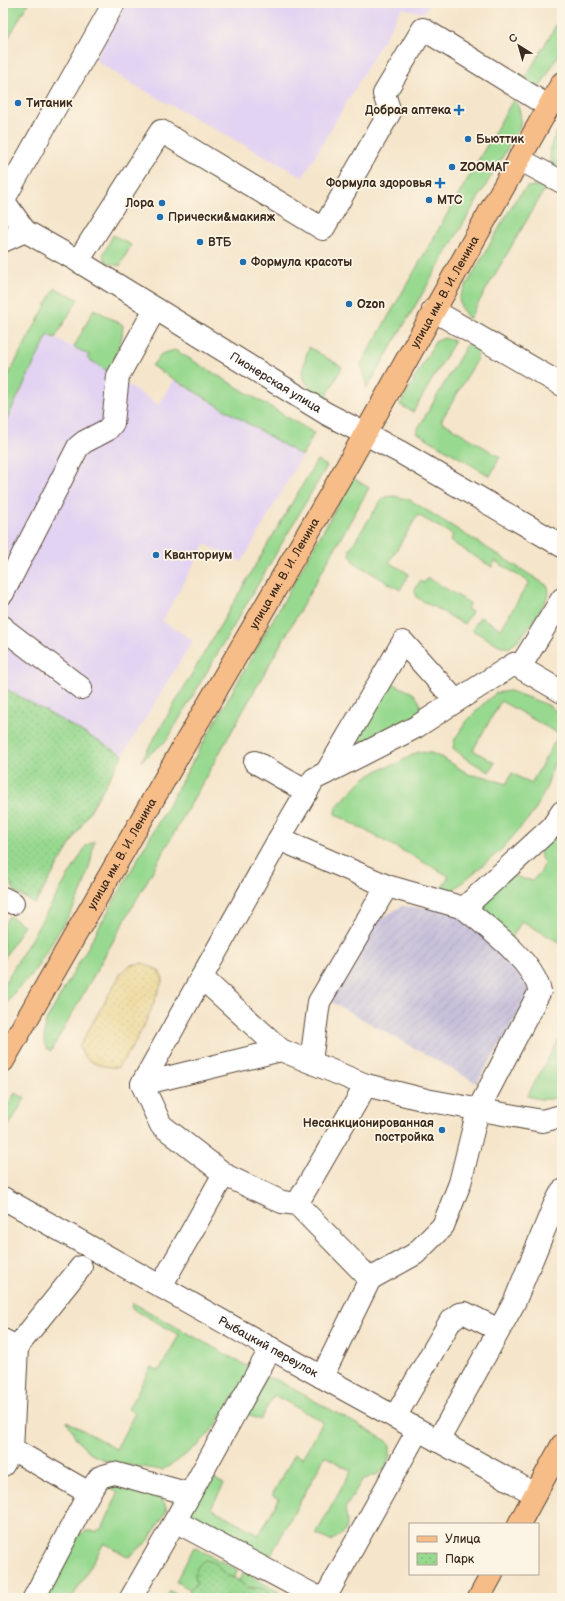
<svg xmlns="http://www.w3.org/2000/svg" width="565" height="1601" font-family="'Balsamiq Sans',sans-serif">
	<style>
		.built { fill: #e3d3f2 }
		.industrial { fill: url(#industrial-furrows) }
		.grass { fill: #98d990; stroke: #6a8257 }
		.sand { fill: url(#sand-dots); stroke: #94825e }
		.park { fill: url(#park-dots); stroke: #6a8257 }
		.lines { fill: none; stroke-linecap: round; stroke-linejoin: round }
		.minor-casing { stroke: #574638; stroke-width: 24 }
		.major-casing { stroke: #574638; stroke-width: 24 }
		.minor { stroke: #fff; stroke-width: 22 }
		.major { stroke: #f7bd88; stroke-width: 22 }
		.poi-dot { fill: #1f6fb2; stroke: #fcf5e5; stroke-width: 1.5 }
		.labels { text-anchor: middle; stroke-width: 3.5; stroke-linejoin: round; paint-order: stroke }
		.poi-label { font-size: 12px; font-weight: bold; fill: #3b2a1e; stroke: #fcf5e5; text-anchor: start }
		.street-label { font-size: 12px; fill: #3b2a1e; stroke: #fcf5e5 }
	</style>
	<defs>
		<pattern id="industrial-furrows" width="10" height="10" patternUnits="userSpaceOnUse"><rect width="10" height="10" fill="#c6c0da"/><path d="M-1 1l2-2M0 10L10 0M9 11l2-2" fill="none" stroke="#aba5bb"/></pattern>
		<pattern id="sand-dots" width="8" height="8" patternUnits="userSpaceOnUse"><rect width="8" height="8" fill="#eeda9e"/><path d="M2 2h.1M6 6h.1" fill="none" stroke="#cdbb88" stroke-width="1.8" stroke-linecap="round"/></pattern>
		<pattern id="park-dots" width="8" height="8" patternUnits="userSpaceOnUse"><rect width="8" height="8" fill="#98d990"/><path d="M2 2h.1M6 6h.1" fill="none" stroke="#84ba7c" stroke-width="1.8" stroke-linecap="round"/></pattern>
	</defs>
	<rect width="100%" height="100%" fill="#fcf5e5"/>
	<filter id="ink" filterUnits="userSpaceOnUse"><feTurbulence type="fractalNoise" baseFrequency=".025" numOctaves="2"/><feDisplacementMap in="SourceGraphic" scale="8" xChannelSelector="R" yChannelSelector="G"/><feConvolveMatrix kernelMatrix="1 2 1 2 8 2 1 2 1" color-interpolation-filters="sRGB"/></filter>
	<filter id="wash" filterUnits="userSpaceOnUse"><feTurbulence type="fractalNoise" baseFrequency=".012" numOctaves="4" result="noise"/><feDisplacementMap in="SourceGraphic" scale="16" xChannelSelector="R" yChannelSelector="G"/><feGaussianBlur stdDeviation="0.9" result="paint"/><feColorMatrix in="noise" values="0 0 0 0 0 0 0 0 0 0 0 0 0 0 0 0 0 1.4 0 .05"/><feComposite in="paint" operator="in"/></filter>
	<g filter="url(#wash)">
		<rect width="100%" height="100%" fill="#f5e5ca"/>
		<g class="built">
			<polygon points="126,3 430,3 424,13 402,8 303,177 136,86 95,60"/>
			<polygon points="48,335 89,355 88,358 158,405 174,380 302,456 242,562 205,544 162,621 193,640 123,755 3,687 3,427"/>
		</g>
		<polygon class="industrial" points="402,906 456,910 488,935 532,991 477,1083 328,1000 371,924"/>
		<g class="grass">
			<polygon points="3,3 28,3 3,48"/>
			<polygon points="562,15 562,49 541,85 535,88 524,80"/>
			<path d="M 513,100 C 521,107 521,116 520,127 L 367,388 L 361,364 Z"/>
			<path d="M 562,123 L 562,157 L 554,170 C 545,150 552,141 562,123 Z"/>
			<polygon points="537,186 546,187 469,319 461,308 459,298 516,199 527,187"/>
			<polygon points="113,235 131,245 120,266 107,263 103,255"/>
			<polygon points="55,288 78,299 55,338 48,335 3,427 3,385"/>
			<polygon points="94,309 123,325 122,336 110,373 87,358 89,355 74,347"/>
			<polygon points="444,338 455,341 413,412 400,405 435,342"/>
			<polygon points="468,343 478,348 477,360 441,421 500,457 490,476 416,432"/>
			<path d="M 309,347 L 342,367 L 325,399 C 299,384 300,374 309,347 Z"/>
			<polygon points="175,350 314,433 302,456 152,366 161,354"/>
			<polygon points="317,460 327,466 167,740 141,761"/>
			<polygon points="353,478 369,488 51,1051 46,1048 44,1043 45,1023"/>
			<path d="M 394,496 L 410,500 L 548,586 L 549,594 C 538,614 527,634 509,648 L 499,645 L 472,630 L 480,617 L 501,629 L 529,582 L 495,561 L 492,567 L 450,541 L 453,535 L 418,515 L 389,562 L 409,574 L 400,590 L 355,563 L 350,555 L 350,549 L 380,502 L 385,497 Z"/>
			<polygon points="428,578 470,603 467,609 472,612 464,624 416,597 415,590 420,581 424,583"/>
			<polygon points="391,683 413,693 419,701 421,708 415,719 368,742 360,741 354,736"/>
			<polygon points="510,691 548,705 562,716 562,749 553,766 546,789 534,812 502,849 451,892 437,897 449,876 335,814 336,807 363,779 379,770 398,763 418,752 431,753 443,758 470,775 483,776 506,784 512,773 531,784 559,734 501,701 473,750 495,763 489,772 465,758 453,748 455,739 466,722 484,703 496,693"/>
			<polygon points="562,830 562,944 522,921 509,942 476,911 500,870 523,879 533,880 542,870 544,862 541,858 540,849"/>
			<polygon points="94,841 91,860 83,888 73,909 33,973 12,995 3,1010 3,986 86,846"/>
			<polygon points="9,916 24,925 3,960 3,927"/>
			<path d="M 562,1034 L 562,1097 C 549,1100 539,1100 527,1096 Z"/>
			<polygon points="15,1093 25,1098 3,1136 3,1115"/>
			<polygon points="133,1303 247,1366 249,1373 215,1427 198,1445 176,1462 162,1470 112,1463 93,1455 77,1440 67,1421 116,1449 135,1413 128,1409 151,1367 159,1371 179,1335 131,1308"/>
			<path d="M 265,1377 L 277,1380 L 387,1441 L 390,1445 L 390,1453 L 388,1462 L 384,1469 L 378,1474 L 362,1480 L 345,1509 C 349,1529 348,1532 330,1541 L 316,1534 L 351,1471 L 325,1456 L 271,1555 L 265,1556 L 186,1513 L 207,1475 L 224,1484 L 211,1508 L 259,1535 L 279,1499 L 272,1495 L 295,1454 L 302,1458 L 323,1422 L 274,1395 L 260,1420 L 243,1412 Z"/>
			<polygon points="115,1484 146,1491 163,1500 167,1510 148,1541 129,1557 104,1543 72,1598 41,1598 78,1535 87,1531 97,1531 103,1527 118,1493 108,1488"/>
			<polygon points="194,1547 238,1570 234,1578 225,1575 222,1571 199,1565 195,1574 197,1583 190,1589 176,1582"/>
			<polygon points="244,1572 286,1596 285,1598 269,1598 268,1594 253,1587 249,1588 243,1585 239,1580"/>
			<polygon points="170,1591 184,1598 166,1598"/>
		</g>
		<path class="sand" d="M 143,963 L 158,970 L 163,978 C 155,1004 135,1049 117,1068 C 100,1065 86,1065 79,1047 L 121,973 L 130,965 Z"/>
		<g class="park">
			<polygon points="3,687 123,755 35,904 15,892 3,869"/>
			<path d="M 205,1560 L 216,1563 C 220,1567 222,1573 226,1575 C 230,1577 235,1578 238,1580 C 242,1582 244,1587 249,1588 C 257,1589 266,1584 269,1598 L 185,1598 L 190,1589 L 197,1583 C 193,1573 196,1566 205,1560 Z"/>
		</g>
	</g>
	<g filter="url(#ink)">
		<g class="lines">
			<g class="minor-casing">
				<g id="minor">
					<polyline points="519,159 562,182"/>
					<path id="s1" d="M 3,200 L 25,231 L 78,261 L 327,414 L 400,452 L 562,546"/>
					<polyline points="3,201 114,3"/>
					<polyline points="3,241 25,231"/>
					<polyline points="78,261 161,131 323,229 390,112 384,94 423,29 548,106"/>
					<polyline points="433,310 562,385"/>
					<polyline points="3,593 78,447 84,442 107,430 113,423 118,376 155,309"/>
					<polyline points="3,627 4,629 81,688"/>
					<polyline points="520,667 562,599"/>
					<polyline points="255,762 307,792"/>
					<polyline points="326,773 403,642 456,701"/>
					<polyline points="279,839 387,886 464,908 552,827 562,812"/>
					<polyline points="3,898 13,903"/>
					<polyline points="202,978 281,1050 366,1085 426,1100 542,1121 562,1116"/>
					<polyline points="311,1061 319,1002 387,886"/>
					<polyline points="142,1084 281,1050"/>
					<path id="s2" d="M 3,1198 L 322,1377 L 535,1494"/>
					<polyline points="297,1204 366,1085"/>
					<path d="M 370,1279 L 415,1254 L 443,1226 L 460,1183 L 478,1110 L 540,991 C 531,959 489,929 464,908"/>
					<polyline points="161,1286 224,1174"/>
					<polyline points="3,1340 17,1347 81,1267"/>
					<polyline points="17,1347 12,1449 89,1493 34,1598"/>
					<polyline points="271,1348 175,1521 319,1598"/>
					<polyline points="322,1377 370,1279 297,1204 282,1202 227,1176 161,1125 142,1084 279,839 314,779 416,727 514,664 562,692"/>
					<polyline points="395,1417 451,1320 459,1314 465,1313 499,1330"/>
					<polyline points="438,1441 514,1303 554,1206 562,1191"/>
					<polyline points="3,1465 12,1449"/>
					<polyline points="89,1493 100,1477 114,1473 190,1494"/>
					<polyline points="131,1598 175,1521"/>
					<polyline points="325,1598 418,1430"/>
				</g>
			</g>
			<g class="major-casing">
				<g id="major">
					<path id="s3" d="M 3,1061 L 182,749 L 347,466 L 562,83"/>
					<polyline points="519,1524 562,1445"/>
					<polyline points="479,1598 492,1574"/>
				</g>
			</g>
			<use href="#minor" class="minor"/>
			<use href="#major" class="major"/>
		</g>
	</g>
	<g class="poi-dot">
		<circle cx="18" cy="103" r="4"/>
		<path d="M457 104h4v4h4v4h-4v4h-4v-4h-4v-4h4z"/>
		<circle cx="468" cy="139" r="4"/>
		<circle cx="452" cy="167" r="4"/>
		<path d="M438 177h4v4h4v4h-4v4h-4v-4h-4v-4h4z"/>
		<circle cx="429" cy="200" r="4"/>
		<circle cx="162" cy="203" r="4"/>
		<circle cx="160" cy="217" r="4"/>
		<circle cx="200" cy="242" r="4"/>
		<circle cx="243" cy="262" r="4"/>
		<circle cx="349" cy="304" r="4"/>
		<circle cx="156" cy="555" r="4"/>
		<circle cx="442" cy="1130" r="4"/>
	</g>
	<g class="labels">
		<g class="poi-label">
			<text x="26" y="107">Титаник</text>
			<text x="451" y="114" text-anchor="end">Добрая аптека</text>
			<text x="476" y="143">Бьюттик</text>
			<text x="460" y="171">ZOOМАГ</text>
			<text x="432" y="187" text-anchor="end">Формула здоровья</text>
			<text x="437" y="204">МТС</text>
			<text x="154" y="207" text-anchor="end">Лора</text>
			<text x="168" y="221">Прически&amp;макияж</text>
			<text x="208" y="246">ВТБ</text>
			<text x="251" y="266">Формула красоты</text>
			<text x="357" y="308">Ozon</text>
			<text x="164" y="559">Кванториум</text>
			<text x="434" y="1127" text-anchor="end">Несанкционированная<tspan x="434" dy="14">постройка</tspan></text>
		</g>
		<g class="street-label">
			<text dy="4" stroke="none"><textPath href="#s3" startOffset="887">улица им. В. И. Ленина</textPath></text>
			<text dy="4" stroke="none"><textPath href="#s1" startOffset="331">Пионерская улица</textPath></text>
			<text dy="4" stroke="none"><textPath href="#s3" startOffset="563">улица им. В. И. Ленина</textPath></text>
			<text dy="4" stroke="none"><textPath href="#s3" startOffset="239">улица им. В. И. Ленина</textPath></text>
			<text dy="4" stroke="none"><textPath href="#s2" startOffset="304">Рыбацкий переулок</textPath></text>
		</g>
	</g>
	<rect width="565" height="1601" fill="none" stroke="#fcf5e5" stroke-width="16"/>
	<rect x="409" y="1523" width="130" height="52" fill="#fcf5e5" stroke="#afa495"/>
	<rect x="417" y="1536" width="20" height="6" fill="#f7bd88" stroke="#afa495"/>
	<text x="445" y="1543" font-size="12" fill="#3b2a1e">Улица</text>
	<rect x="417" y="1553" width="20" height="12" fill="url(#park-dots)" stroke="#afa495"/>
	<text x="445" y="1563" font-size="12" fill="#3b2a1e">Парк</text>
	<g transform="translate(519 46) rotate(323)" stroke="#fcf5e5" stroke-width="3" paint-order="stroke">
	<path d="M0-3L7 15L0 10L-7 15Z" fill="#3b2a1e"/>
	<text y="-6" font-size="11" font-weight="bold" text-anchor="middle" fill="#3b2a1e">С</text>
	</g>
</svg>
